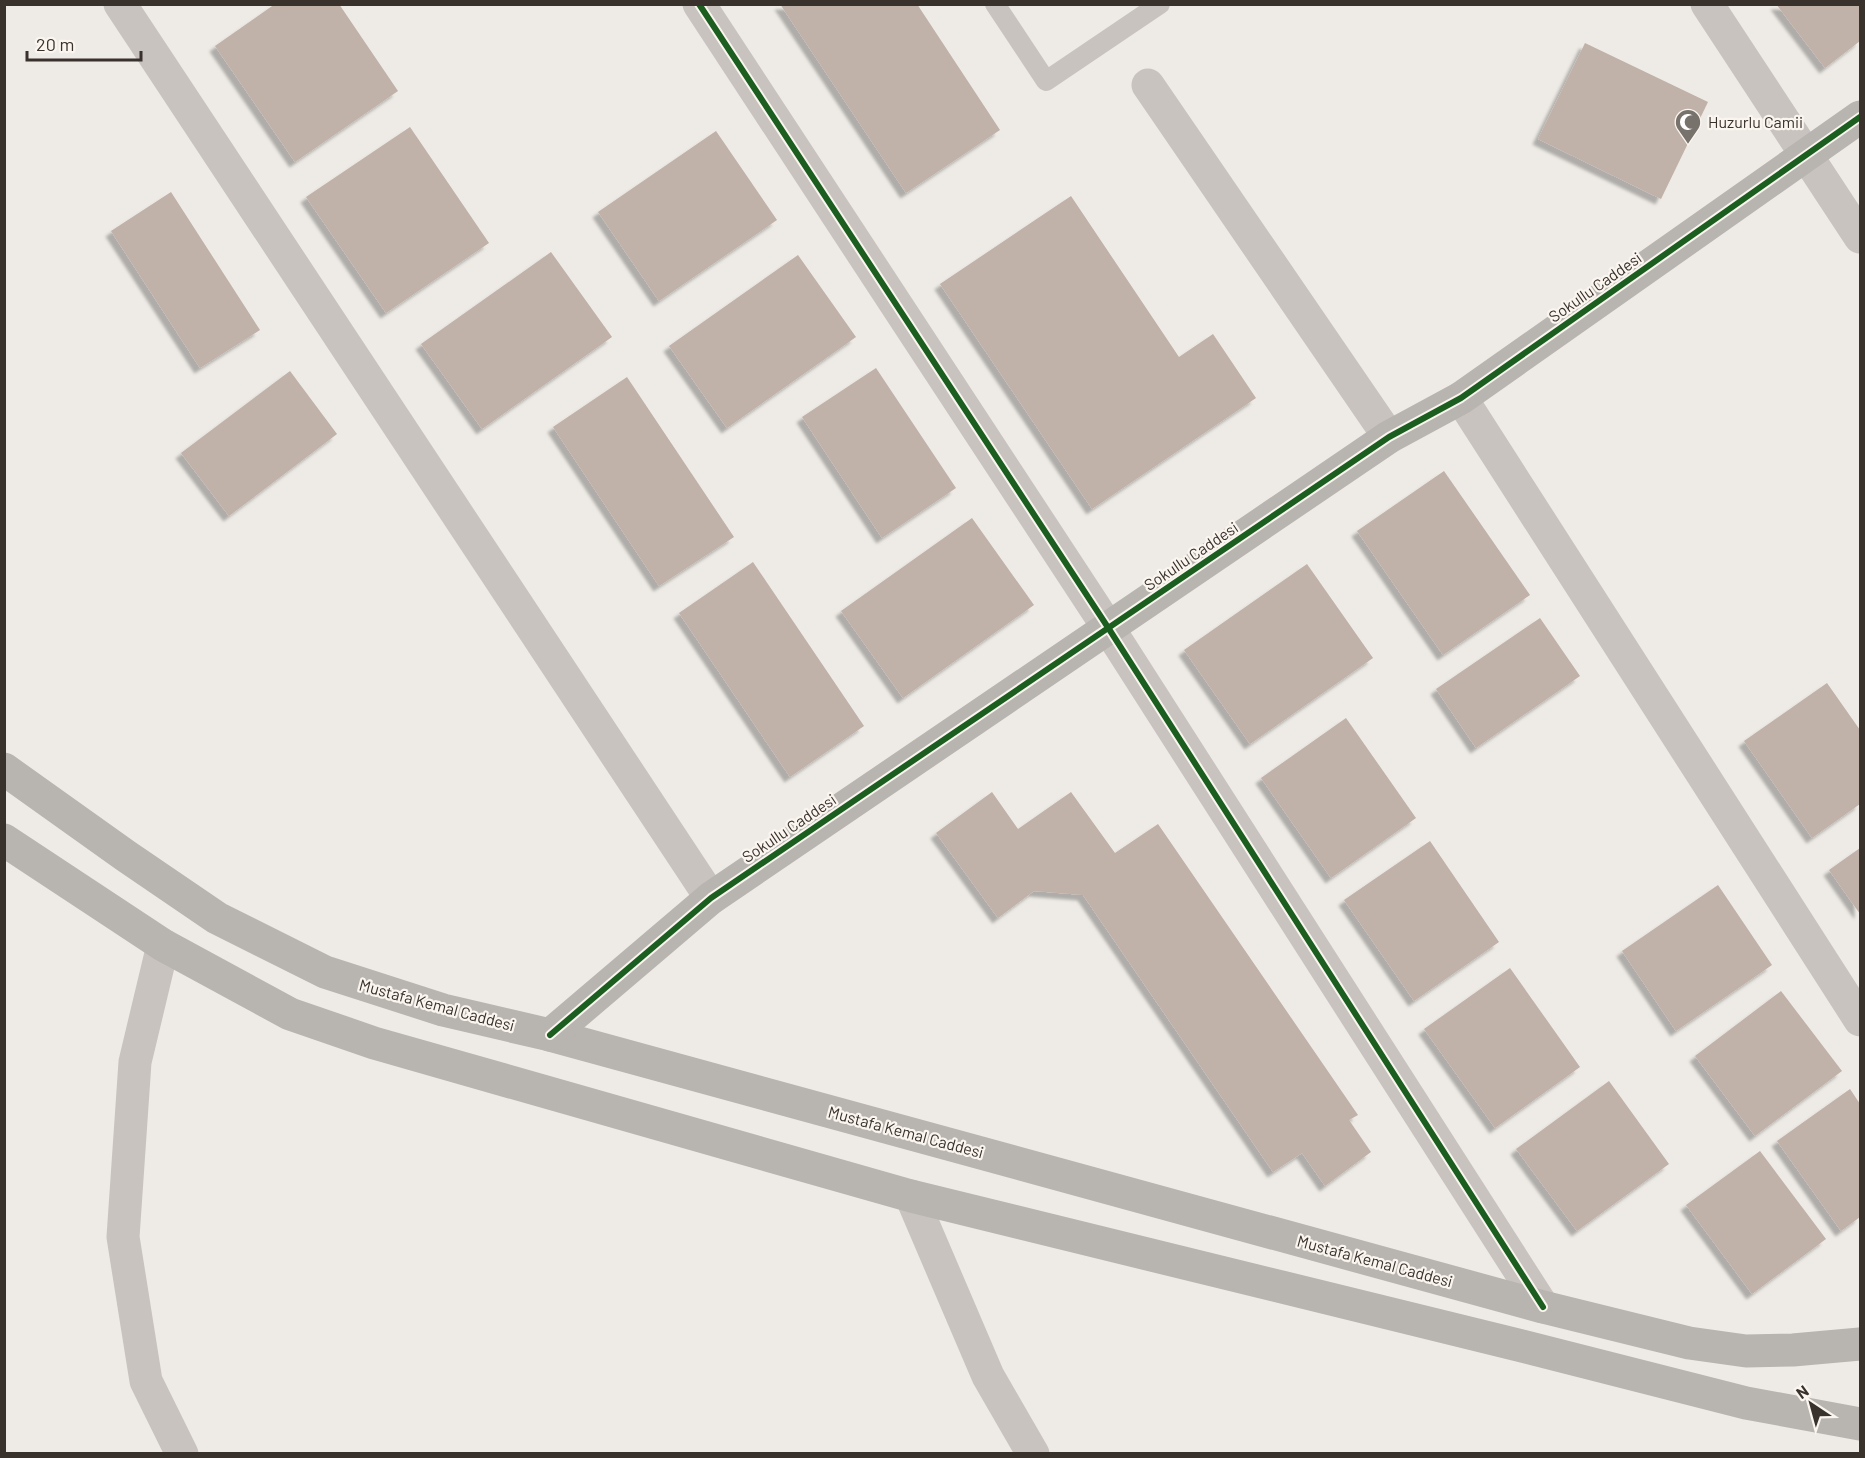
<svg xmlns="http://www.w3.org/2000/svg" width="1865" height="1458" font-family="Barlow,sans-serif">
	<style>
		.building { fill: #c0b1a9; filter: url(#shadow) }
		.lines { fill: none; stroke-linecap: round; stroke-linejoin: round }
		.lane { stroke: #c8c3be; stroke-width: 20 }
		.street { stroke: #c8c3be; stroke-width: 33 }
		.secondary { stroke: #b8b4af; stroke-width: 33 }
		.cycleway-casing { stroke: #faf5ef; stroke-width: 10 }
		.cycleway { stroke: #1b5e20; stroke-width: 6 }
		.labels { text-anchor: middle; stroke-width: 4.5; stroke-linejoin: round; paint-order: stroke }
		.poi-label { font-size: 16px; fill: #39312c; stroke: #faf5ef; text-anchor: start }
		.street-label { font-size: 16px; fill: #39312c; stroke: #faf5ef }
	</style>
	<defs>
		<filter id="shadow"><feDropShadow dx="-5.5" dy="5.5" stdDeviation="1.5" flood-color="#0004"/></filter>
	</defs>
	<rect width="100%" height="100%" fill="#eeebe6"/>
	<g class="building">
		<polygon points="275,4 339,4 398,91 295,162 215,46"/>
		<polygon points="780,4 917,4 1000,130 906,193"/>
		<polygon points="1776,4 1860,4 1860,41 1825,68"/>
		<polygon points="1585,43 1708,102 1661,199 1538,139"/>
		<polygon points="410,127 489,243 386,313 306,197"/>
		<polygon points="716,131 777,220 659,301 598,212"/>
		<polygon points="171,192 260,330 200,368 111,231"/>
		<polygon points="1071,196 1179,357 1213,334 1256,398 1092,509 940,284"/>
		<polygon points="551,252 612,337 482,429 421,344"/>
		<polygon points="798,255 856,337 727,428 669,346"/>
		<polygon points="876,368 956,488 882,538 802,417"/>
		<polygon points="290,371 337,434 229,516 181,453"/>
		<polygon points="627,377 734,537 659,586 553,427"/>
		<polygon points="1444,471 1530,595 1443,655 1357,531"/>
		<polygon points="972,518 1034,605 903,698 841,611"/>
		<polygon points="753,562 864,726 790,777 679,613"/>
		<polygon points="1307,564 1373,658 1250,744 1184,650"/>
		<polygon points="1540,618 1580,676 1476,748 1436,689"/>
		<polygon points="1827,683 1860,730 1860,804 1812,838 1744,741"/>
		<polygon points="1346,718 1416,818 1331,878 1261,778"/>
		<polygon points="992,792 1018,829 1071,792 1115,853 1158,824 1358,1115 1349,1120 1371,1152 1325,1186 1302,1153 1273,1172 1083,895 1034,891 998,918 936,833"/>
		<polygon points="1430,841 1499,942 1414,1001 1344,900"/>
		<polygon points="1860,848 1860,914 1829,870"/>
		<polygon points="1718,885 1772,965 1676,1031 1622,951"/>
		<polygon points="1510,968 1580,1067 1495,1128 1424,1029"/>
		<polygon points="1781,991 1842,1071 1755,1136 1695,1056"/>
		<polygon points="1609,1081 1669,1164 1577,1231 1516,1149"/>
		<polygon points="1850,1089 1860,1104 1860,1217 1841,1231 1777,1141"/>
		<polygon points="1760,1151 1826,1239 1752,1294 1686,1205"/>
	</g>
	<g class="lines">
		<polyline class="lane" points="995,4 1046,81 1160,4"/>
		<g class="street">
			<polyline points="120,4 711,898"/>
			<polyline points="699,4 1109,629 1543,1307"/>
			<polyline points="1707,4 1860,237"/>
			<polyline points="1148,85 1389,437"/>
			<polyline points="1461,398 1860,1020"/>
			<polyline points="163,945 135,1062 123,1237 146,1381 182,1454"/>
			<polyline points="911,1196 988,1376 1033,1454"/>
		</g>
		<g class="secondary">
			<polyline points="4,769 126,856 217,918 325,972 443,1010 550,1035 1543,1307 1689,1343 1746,1351 1793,1350 1860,1344"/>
			<polyline points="4,840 163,945 290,1014 374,1043 911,1196 1522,1346 1746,1403 1860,1424"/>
			<polyline points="550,1035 711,898 1389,437 1461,398 1860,117"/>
		</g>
		<g class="cycleway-casing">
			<g id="cycleway">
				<polyline points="699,4 1109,629 1543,1307"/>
				<polyline points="550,1035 711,898 1389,437 1461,398 1860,117"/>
			</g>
		</g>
		<use href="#cycleway" class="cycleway"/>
	</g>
	<defs>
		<g id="mosque-pin" transform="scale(1.35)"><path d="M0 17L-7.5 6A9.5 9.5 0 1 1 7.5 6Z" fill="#78726d" stroke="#faf5ef"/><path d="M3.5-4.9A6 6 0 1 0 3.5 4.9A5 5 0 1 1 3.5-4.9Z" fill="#fff"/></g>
	</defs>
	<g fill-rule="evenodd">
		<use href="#mosque-pin" x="1688" y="122"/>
	</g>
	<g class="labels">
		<g class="poi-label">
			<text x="1708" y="128">Huzurlu Camii</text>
		</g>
		<g class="street-label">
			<text transform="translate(1595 287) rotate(-35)" y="6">Sokullu Caddesi</text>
			<text transform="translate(1191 556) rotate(-34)" y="6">Sokullu Caddesi</text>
			<text transform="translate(789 828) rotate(-34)" y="6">Sokullu Caddesi</text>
			<text transform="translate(437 1005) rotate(15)" y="6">Mustafa Kemal Caddesi</text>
			<text transform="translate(906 1132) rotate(15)" y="6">Mustafa Kemal Caddesi</text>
			<text transform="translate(1375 1261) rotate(15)" y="6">Mustafa Kemal Caddesi</text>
		</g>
	</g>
	<rect width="1865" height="1458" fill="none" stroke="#39312c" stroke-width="12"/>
	<g transform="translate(1811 1404) rotate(324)" stroke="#faf5ef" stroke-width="4.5" paint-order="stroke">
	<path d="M0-4.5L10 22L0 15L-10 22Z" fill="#39312c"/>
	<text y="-9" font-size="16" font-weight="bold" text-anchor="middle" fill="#39312c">N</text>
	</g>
	<path d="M27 51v9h114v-9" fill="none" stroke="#39312c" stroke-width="3"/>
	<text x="36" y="51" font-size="18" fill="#39312c" stroke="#faf5ef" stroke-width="4.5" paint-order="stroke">20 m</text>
</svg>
